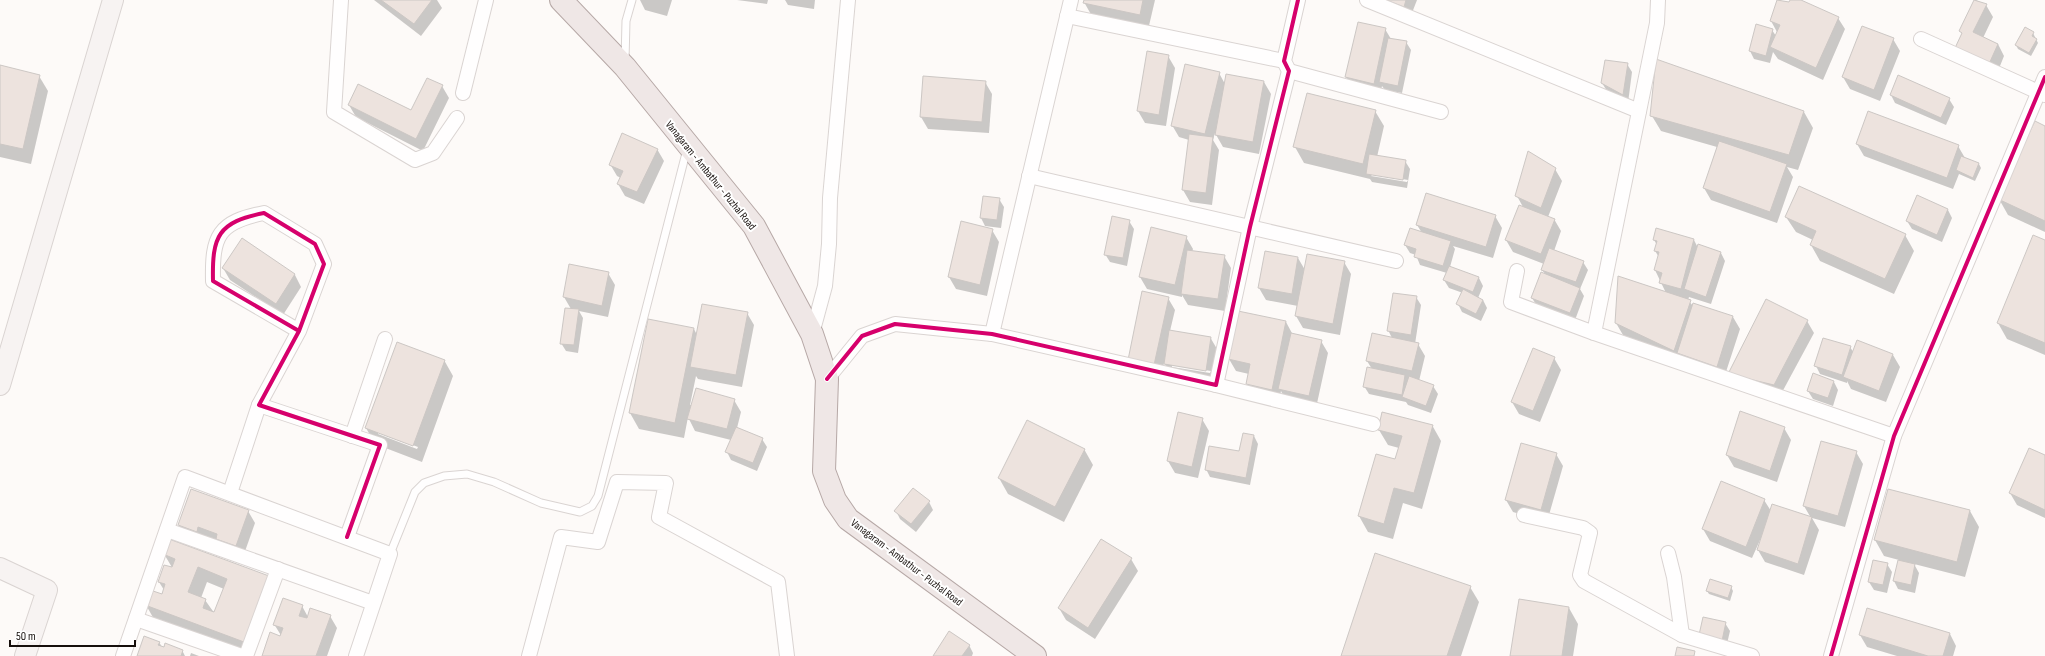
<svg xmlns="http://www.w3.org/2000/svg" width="2045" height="656" font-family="'Sofia Sans Condensed',sans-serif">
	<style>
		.shadow { fill: #0003; fill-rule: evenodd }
		.building { fill: #ede3de; stroke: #ccc7c4; fill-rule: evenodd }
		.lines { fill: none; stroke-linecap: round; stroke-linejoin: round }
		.lane-casing { stroke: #dad4d2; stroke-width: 9 }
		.street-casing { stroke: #dad4d2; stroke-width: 16 }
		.secondary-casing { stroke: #dad4d2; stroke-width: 22 }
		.primary-casing { stroke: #b6a8a6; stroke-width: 24 }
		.lane { stroke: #fffefe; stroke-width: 7 }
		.street { stroke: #fffefe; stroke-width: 14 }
		.secondary { stroke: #f7f3f2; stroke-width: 20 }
		.primary { stroke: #efe7e6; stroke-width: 22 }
		.cycleway-casing { stroke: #fff; stroke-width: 6 }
		.cycleway { stroke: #d6006c; stroke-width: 4 }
		.labels { text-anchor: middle; stroke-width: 4; stroke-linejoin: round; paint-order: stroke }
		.street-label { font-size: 11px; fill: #160f0c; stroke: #fff }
	</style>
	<rect width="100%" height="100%" fill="#fdfaf8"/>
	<g class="shadow">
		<polygon points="374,0 437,0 442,8 421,36"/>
		<polygon points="640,0 672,0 667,16 645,10"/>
		<polygon points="737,0 768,0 767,4"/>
		<polygon points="785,0 815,0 814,9 788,5"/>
		<polygon points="1085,0 1155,0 1148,30 1093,18 1084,2"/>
		<polygon points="1380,0 1417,0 1410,18"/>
		<polygon points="1778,0 1790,3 1791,0 1799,0 1838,18 1845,29 1823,80 1778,59 1773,52 1770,63 1754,59 1750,51 1772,30 1776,36 1777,32 1771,21"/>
		<polygon points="1976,0 1986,5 1993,17 1983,38 1998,44 2004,56 1996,76 1960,31"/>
		<polygon points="1385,29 1391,39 1406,42 1411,50 1402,93 1385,90 1382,86 1380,95 1353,89 1346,77"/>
		<polygon points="2033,33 2038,43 2031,56 2018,49 2016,45"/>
		<polygon points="1893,39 1900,51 1880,101 1850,89 1843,77"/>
		<polygon points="1168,56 1175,68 1166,126 1145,123 1138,111"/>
		<polygon points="1657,61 1804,112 1813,128 1798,170 1787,167 1793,177 1777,223 1711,200 1704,188 1717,147 1661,131 1652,116"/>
		<polygon points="1627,64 1632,72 1628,103 1607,91 1602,83"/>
		<polygon points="0,67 39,76 48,91 31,164 0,157"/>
		<polygon points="1219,73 1225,84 1264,82 1271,94 1259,154 1223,147 1215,133 1213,140 1219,150 1212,205 1190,202 1183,190 1189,140 1179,137 1172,125"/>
		<polygon points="985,82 992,94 989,133 928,129 921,117"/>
		<polygon points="442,86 449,98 423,151 356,117 349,105 411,111"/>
		<polygon points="1891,95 1949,99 1954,107 1946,125 1895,103"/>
		<path d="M 1375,111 L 1384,126 L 1377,157 L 1405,161 L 1410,169 L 1407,188 L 1372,182 L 1370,179 L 1304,163 L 1295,147 ZM 1373,174 L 1408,180 L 1407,182 L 1371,176 Z"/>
		<polygon points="2045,127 2045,232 2008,215 1999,199"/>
		<polygon points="1857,144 1958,146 1965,158 1979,164 1981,168 1975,181 1959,174 1953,189 1864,156"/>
		<polygon points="657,149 664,161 644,204 625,196 618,184 621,178 617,176 610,164"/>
		<polygon points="1555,169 1562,181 1548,217 1554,219 1561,231 1554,251 1583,262 1588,270 1580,289 1584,296 1575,320 1537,306 1532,298 1546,275 1542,270 1544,264 1513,252 1506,240 1523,207 1517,196"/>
		<polygon points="999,199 1004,207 1001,228 985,226 981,218"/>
		<polygon points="1948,210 1952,218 1942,242 1912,229 1907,221"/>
		<polygon points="1495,216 1502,228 1493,258 1453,246 1455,249 1450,267 1479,278 1483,286 1478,298 1483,300 1487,308 1481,321 1462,312 1458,304 1463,293 1449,288 1444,280 1447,273 1420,265 1416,255 1410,253 1405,245 1422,233 1417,225"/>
		<polygon points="1786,217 1905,235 1914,251 1894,294 1820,261 1811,245 1813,240 1796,232"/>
		<polygon points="1129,221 1134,229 1127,266 1110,262 1105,254"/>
		<polygon points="992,230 999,242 987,296 956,289 949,277"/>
		<polygon points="1186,237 1193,249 1192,252 1224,256 1231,268 1225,311 1188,305 1182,295 1182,297 1147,289 1140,277"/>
		<polygon points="1654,240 1694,240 1698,248 1721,253 1725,261 1711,304 1689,297 1688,300 1693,306 1694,304 1733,317 1740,329 1724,378 1681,362 1623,335 1616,323 1666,293 1655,270 1659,257 1655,251 1657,245"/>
		<polygon points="2045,241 2045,355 2007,339 1998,323"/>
		<polygon points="1298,258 1305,270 1344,262 1351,274 1340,335 1303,328 1296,316 1298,306 1266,300 1259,288"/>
		<polygon points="570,265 608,273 615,285 608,317 579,311 583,318 578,353 566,351 561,343 571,309 564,297"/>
		<polygon points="223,268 295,275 301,287 283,315 230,280"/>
		<polygon points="1416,297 1421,305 1415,344 1418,344 1425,356 1419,381 1433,386 1438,394 1431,413 1408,405 1406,402 1369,394 1364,386 1372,369 1367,361 1392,338 1388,330"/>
		<path d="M 1168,298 L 1175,310 L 1170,331 L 1210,337 L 1217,349 L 1212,383 L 1172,376 L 1164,363 L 1161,377 L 1136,372 ZM 1172,365 L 1211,371 L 1210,373 L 1172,367 Z"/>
		<polygon points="1239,312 1286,322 1293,335 1321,341 1328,353 1316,408 1286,401 1281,391 1279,401 1254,396 1247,384 1249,374 1236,371 1229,359"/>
		<polygon points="747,313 754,325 742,387 698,379 696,376 690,405 734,400 741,412 737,428 762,439 767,447 757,471 731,460 727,452 731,440 695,431 688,417 684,438 639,429 630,413 694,329 697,335"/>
		<polygon points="1807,321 1814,333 1780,396 1736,386"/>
		<polygon points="1850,347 1854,353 1893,355 1900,367 1886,402 1851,389 1847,381 1847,383 1820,374 1816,366"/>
		<polygon points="1554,358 1561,370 1540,422 1519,414 1512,402"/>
		<path d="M 444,360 L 453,376 L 422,462 L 375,444 L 366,428 ZM 378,432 L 418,447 L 417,449 L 378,434 Z"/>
		<polygon points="1814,375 1834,382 1838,390 1833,406 1813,399 1808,391"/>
		<polygon points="1202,419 1209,431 1198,478 1175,473 1168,461"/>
		<polygon points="1432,425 1441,441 1422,509 1403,503 1393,539 1368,532 1359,516 1396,461 1399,448 1388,445 1379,430"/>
		<polygon points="1784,428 1791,440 1777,482 1734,467 1727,455"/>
		<polygon points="1254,436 1258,444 1250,485 1210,477 1206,469 1240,453"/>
		<polygon points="1084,449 1093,465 1064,522 1008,494 999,478"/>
		<polygon points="1856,452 1863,464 1845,527 1812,518 1819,530 1804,575 1765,562 1758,550 1762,540 1760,540 1752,558 1710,541 1703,529 1764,500 1771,511 1811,518 1804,506"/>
		<polygon points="1556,454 1563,466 1547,522 1513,512 1506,500"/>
		<polygon points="2045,456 2045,518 2017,505 2010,493"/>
		<polygon points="929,502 933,510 916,532 900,519 896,511"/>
		<polygon points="248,511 255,523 243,557 186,537 179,525"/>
		<polygon points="1970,511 1979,527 1965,577 1914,564 1919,573 1915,593 1898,589 1894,581 1899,560 1884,556 1875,540"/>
		<path d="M 164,554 L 268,577 L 277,593 L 253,656 L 155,621 L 146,605 L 162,595 L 164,590 L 159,582 L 173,569 ZM 207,582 L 224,589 L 215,614 L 205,600 L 201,598 Z"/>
		<polygon points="1131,559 1138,571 1095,639 1066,620 1059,608"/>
		<polygon points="1887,564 1892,572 1887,593 1874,590 1869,582"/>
		<polygon points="1470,587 1479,602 1461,656 1342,656"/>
		<polygon points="1731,587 1733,591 1730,601 1709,594 1707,591"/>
		<polygon points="302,606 308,617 330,616 337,628 327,656 263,656 282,637 274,624"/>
		<polygon points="1569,608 1578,624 1573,656 1511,656"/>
		<polygon points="1725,623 1730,631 1726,648 1700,635"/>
		<polygon points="1950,634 1956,646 1953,656 1897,656 1867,647 1860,635"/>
		<polygon points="159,642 162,647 182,650 185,656 138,656"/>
		<polygon points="969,645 973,653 972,656 934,656"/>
		<polygon points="191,653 199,656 190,656"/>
	</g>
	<g class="building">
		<polygon points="381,0 432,0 414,24"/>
		<polygon points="1084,0 1143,0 1140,15 1083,3"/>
		<polygon points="1386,0 1406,0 1404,7"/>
		<polygon points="1777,0 1789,2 1790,0 1801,0 1839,17 1816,68 1770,47 1780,25 1770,21"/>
		<polygon points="1974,0 1987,4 1973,32 1998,44 1989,64 1955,48 1962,33 1959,31"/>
		<polygon points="1358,22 1386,28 1374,84 1345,77"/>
		<polygon points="1756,24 1773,29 1766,56 1749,51"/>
		<polygon points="1862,26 1894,38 1874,90 1842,77"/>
		<polygon points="2025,27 2034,32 2032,36 2037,39 2029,53 2015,45"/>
		<polygon points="1388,38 1407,41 1398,86 1379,82"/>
		<polygon points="1147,51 1169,55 1159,115 1137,111"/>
		<polygon points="1656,59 1804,111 1789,155 1650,116"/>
		<polygon points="1605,60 1628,63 1623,95 1601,83"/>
		<polygon points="1185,64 1220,72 1205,134 1171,126"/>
		<polygon points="0,65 40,75 23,149 0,144"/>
		<polygon points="1226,74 1264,81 1253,142 1215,135"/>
		<polygon points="1898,75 1950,98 1941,118 1890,95"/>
		<polygon points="923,76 986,81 982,122 920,117"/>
		<polygon points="427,78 443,85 416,139 348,105 358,84 411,110"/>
		<polygon points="1307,93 1376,110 1363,164 1293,147"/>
		<polygon points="1868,111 1959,145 1947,178 1856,144"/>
		<polygon points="2035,121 2045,126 2045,221 1998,199"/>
		<polygon points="622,133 658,149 637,192 617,184 623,171 609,165"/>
		<polygon points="1189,134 1213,137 1206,193 1182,190"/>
		<polygon points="1719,141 1787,164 1770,212 1703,188"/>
		<polygon points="1528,151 1556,168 1541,208 1515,196"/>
		<polygon points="1369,154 1406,160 1403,180 1366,174"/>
		<polygon points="1961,156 1979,163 1973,178 1956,170"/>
		<polygon points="1799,186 1906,234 1885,279 1810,245 1816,231 1785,217"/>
		<polygon points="1426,193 1496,215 1486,247 1416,225"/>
		<polygon points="1917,195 1948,209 1937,235 1906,221"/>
		<polygon points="983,196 1000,198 997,220 980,218"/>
		<polygon points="1519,205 1555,219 1541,254 1505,240"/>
		<polygon points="1112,216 1130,220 1123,258 1104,255"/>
		<polygon points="961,221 993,229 980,285 948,277"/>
		<polygon points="1151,227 1187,236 1175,285 1139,277"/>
		<polygon points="1410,228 1451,241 1443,266 1414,257 1416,249 1404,245"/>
		<polygon points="1656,228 1694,239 1681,289 1659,283 1662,273 1654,270 1659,252 1654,251 1657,241 1653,240"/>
		<polygon points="2033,235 2045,240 2045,343 1997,323"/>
		<polygon points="242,238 295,274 276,304 222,268"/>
		<polygon points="1698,244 1721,252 1706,297 1684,289"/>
		<polygon points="1549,248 1584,261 1576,282 1541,270"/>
		<polygon points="1187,250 1225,255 1218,299 1181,294"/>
		<polygon points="1265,251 1298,257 1292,294 1258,288"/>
		<polygon points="1307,254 1345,261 1333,324 1295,316"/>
		<polygon points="569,264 609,272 602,306 563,297"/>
		<polygon points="1449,266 1479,277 1473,292 1443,280"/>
		<polygon points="1541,272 1580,288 1570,313 1531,298"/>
		<polygon points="1618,276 1691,300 1674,351 1615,323"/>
		<polygon points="1463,289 1483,300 1476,314 1456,304"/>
		<polygon points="1142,291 1169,297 1154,365 1128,360"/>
		<polygon points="1393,293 1417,296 1411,335 1387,331"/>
		<polygon points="1766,299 1808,320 1774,385 1728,374"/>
		<polygon points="1693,303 1733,316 1717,367 1677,353"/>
		<polygon points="702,304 748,312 736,375 690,367"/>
		<polygon points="565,308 579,309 574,345 560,344"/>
		<polygon points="1238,311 1286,321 1272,390 1246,384 1250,364 1228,359"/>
		<polygon points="648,319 694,328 675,423 629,413"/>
		<polygon points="1169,330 1211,337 1206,371 1164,364"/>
		<polygon points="1291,333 1322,340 1309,396 1278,389"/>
		<polygon points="1372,333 1419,343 1412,371 1366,361"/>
		<polygon points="1823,338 1851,346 1842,375 1814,366"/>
		<polygon points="1857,340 1893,354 1879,391 1843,377"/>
		<polygon points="397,342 445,360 413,446 365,428"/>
		<polygon points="1533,348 1555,357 1533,411 1511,402"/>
		<polygon points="1367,367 1405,375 1402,395 1363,387"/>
		<polygon points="1813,373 1834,381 1828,398 1807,391"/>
		<polygon points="1409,376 1434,385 1426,406 1402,397"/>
		<polygon points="696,388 735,399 727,429 687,419"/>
		<polygon points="1740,411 1785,427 1770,471 1726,455"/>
		<polygon points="1178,412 1203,418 1192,467 1167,461"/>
		<polygon points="1382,412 1433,425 1414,493 1394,488 1384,524 1358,516 1376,454 1395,459 1402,436 1378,430"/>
		<polygon points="1027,420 1085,449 1055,507 998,478"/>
		<polygon points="736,427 763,438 753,463 725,452"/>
		<polygon points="1243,433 1254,435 1246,478 1205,470 1209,446 1239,451"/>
		<polygon points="1821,441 1857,451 1838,516 1803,506"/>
		<polygon points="1521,443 1557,453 1541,510 1505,500"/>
		<polygon points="2029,448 2045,455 2045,510 2009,493"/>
		<polygon points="1721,481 1765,499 1746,547 1702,529"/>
		<polygon points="913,488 930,501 911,524 894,511"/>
		<polygon points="191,489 249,510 236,546 216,539 217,534 198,527 197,532 178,525"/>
		<polygon points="1888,489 1970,510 1957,562 1874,540"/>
		<polygon points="1772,504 1812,517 1798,564 1757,550"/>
		<path d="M 169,539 L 269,576 L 244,642 L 145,605 L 150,590 L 162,594 L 165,584 L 158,582 L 164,565 L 172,567 L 175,559 L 163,554 ZM 198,567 L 227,579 L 214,612 L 203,608 L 206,599 L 188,592 Z"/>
		<polygon points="1101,539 1132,558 1088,628 1058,608"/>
		<polygon points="1375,553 1471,586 1447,656 1341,656"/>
		<polygon points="1873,560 1888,563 1883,585 1868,582"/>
		<polygon points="1898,560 1915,564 1911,585 1893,581"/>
		<polygon points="1710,579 1732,586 1728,598 1706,591"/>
		<polygon points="283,598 303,605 299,616 307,618 310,608 331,615 316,656 262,656 270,632 280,636 283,628 273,625"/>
		<polygon points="1519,599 1569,607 1562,656 1510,656"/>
		<polygon points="1867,608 1950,633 1943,656 1928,656 1859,635"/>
		<polygon points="1703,617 1726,622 1722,641 1699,635"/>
		<polygon points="949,631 970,645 962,656 933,656"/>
		<polygon points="144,636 160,642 158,645 164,647 165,643 183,650 181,656 137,656"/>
		<polygon points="1677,647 1695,651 1694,656 1675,656"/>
	</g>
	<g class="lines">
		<g class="lane-casing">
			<g id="lane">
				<polyline points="625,61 626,21 632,0"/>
				<polyline points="390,554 415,492 424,483 444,476 467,474 494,482 541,503 580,512 592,506 598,496 687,149"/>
			</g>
		</g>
		<g class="street-casing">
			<g id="street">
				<polyline points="341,0 334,112 415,160 433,153 457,118"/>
				<polyline points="1367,0 1639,111"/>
				<polyline points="1067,16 1284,61"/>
				<polyline points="1921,39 2045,95"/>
				<polyline points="1289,71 1441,112"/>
				<polyline points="463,93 486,0"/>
				<polyline points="1029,176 1396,261"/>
				<polyline points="1517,271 1511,302 1594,333 1894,436"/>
				<path d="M 299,331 L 213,281 C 212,236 218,222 264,213 L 315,244 L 324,264 L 299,331 L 259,405 L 380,445 L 347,537"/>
				<polyline points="1594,333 1657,23 1658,0"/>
				<polyline points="812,334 825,286 829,244 830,198 848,0"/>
				<polyline points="992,334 1071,0"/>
				<polyline points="827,379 862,336 895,324 992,334 1216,385 1250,227 1289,71 1284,61 1298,0"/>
				<polyline points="1216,385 1373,424"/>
				<polyline points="352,436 385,339"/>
				<polyline points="230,493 259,405"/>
				<polyline points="1524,515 1583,528 1590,533 1580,575 1584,581 1682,635 1752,656"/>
				<polyline points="167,530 373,603"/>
				<polyline points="1668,553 1674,577 1682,635"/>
				<polyline points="136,619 242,656"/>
				<polyline points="123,656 185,477 390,554 356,656"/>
				<polyline points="246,656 278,569"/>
				<polyline points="529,656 561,537 598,542 617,482 666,483 659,517 778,582 787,656"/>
				<polyline points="1831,656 1894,436 2045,77"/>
			</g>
		</g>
		<g class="secondary-casing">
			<g id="secondary">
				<polyline points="0,385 113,0"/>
				<polyline points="0,568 47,590 25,656"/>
			</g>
		</g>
		<g class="primary-casing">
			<polyline id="primary" points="561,0 625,67 754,226 812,334 827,379 824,471 835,500 848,519 1035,656"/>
		</g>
		<use href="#lane" class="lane"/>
		<use href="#street" class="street"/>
		<use href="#secondary" class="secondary"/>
		<use href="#primary" class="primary"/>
		<g class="cycleway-casing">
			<g id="cycleway">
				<path d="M 299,331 L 213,281 C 212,236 218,222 264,213 L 315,244 L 324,264 L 299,331 L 259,405 L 380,445 L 347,537"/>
				<polyline points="827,379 862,336 895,324 992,334 1216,385 1250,227 1289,71 1284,61 1298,0"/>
				<polyline points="1831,656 1894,436 2045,77"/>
			</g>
		</g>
		<use href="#cycleway" class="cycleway"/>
	</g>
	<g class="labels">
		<g class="street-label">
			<text transform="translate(711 175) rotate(51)" y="4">Vanagaram - Ambathur - Puzhal Road</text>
			<text transform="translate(907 562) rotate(37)" y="4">Vanagaram - Ambathur - Puzhal Road</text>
		</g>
	</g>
	<path d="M10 640v6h125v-6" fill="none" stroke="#160f0c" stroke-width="2"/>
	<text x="16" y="640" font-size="12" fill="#160f0c" stroke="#ffffff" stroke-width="3" paint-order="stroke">50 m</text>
</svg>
